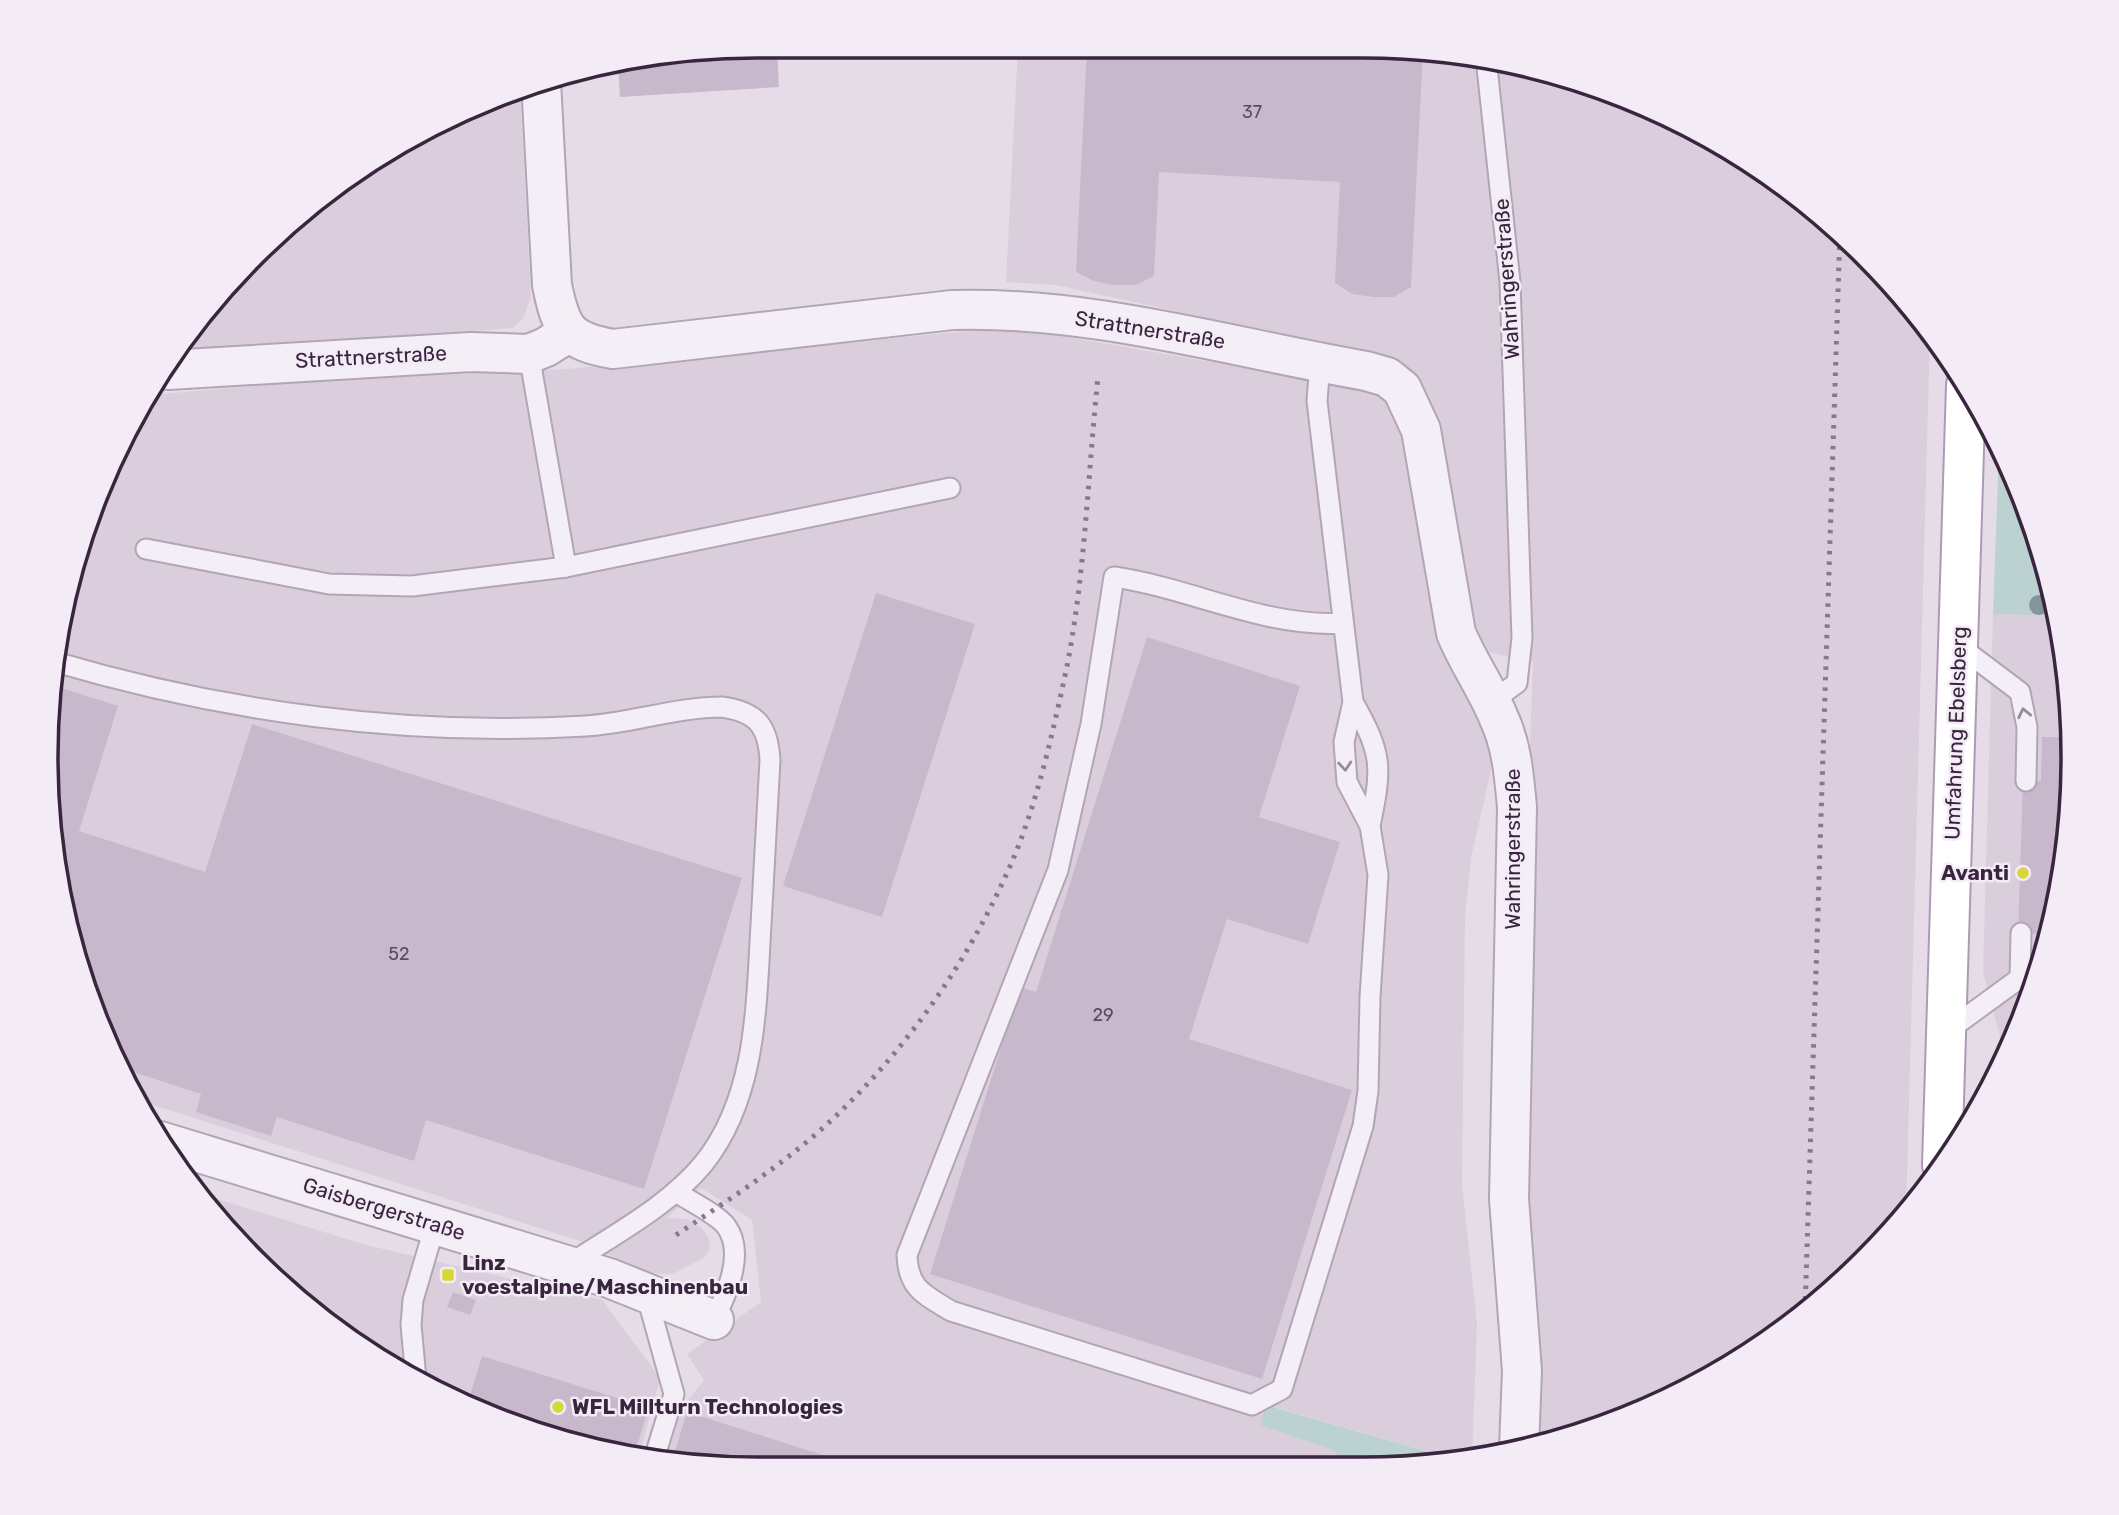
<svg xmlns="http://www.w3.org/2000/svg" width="2119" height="1515" font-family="Rubik,sans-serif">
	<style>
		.built { fill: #dacedd }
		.green { fill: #bcd2d0 }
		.building { fill: #c7b9cb }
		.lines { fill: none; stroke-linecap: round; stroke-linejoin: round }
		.service-casing { stroke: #b2a5b5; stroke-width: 23 }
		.minor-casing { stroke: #b2a5b5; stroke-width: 42 }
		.primary-casing { stroke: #ae9ab4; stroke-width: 42 }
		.service { stroke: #f4eff6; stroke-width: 19 }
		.minor { stroke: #f4eff6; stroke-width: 38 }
		.primary { stroke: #fff; stroke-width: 38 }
		.rail { stroke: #8c7492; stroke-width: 5; stroke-dasharray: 3.5 7; stroke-linecap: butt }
		.tree { fill: #82969a }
		.oneway { stroke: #978a9a }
		.poi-dot { fill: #d6d935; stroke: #f3ebf5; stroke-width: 2.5 }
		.labels { text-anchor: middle; stroke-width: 5; stroke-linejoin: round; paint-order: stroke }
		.number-label { font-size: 18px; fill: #5d4a62 }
		.street-label { font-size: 21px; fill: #3a253f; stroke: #f3ebf5 }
		.poi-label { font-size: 21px; font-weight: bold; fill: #3a253f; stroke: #f3ebf5; text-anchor: start }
		.rim { fill: none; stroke: #3a253f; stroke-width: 3.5 }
	</style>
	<rect width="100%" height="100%" fill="#e5dce8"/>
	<g class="built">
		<polygon points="1018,46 1362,46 1501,59 1634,100 1718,141 1831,222 1897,288 1930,334 1906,1213 1831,1293 1676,1396 1590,1432 1530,1446 1520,1027 1533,662 1488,652 1476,642 1437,423 1335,346 1056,285 1006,282"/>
		<polygon points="520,88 531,296 524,317 513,328 180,351 222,288 362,165 485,100"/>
		<polygon points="1009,327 1351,386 1376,393 1394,407 1409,428 1493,761 1471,858 1465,917 1462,1184 1477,1323 1472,1459 1463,1462 1267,1405 1260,1425 1330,1449 1351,1464 711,1468 666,1461 681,1409 704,1380 687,1354 761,1302 752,1220 701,1188 666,1218 687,1219 703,1229 709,1239 710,1249 705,1257 673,1274 646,1273 583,1242 134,1099 100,1030 52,850 52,664 70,573 119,443 151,395 330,379 567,369"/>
		<polygon points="1993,614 2056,616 2067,665 2072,804 2049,942 2012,1040 2001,1040 1983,972"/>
		<polygon points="198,1193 366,1245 602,1300 660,1378 639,1456 573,1445 442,1396 324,1322 222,1227"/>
	</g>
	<g class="green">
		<polygon points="1999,448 2036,529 2056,616 1993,614"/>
		<polygon points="1266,1405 1463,1462 1351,1464 1330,1449 1260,1425"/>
	</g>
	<g class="building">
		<polygon points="758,46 777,46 779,87 620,97 618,64"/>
		<polygon points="1087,46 1362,46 1423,52 1411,287 1394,297 1374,297 1352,294 1335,283 1340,182 1159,172 1154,276 1136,285 1114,285 1094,281 1076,272"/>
		<polygon points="876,593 975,624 882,917 783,886"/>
		<polygon points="1147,637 1300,686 1259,817 1340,842 1308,944 1227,919 1189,1039 1352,1090 1262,1379 930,1274 1020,987 1036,992"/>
		<polygon points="52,685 118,706 79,831 205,872 252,724 742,878 644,1189 426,1120 414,1161 277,1117 271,1136 196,1112 201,1094 118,1067 100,1030 52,850"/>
		<polygon points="2042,737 2070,737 2072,804 2050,934 2018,933 2023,781 2041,781"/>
		<polygon points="453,1292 476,1300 470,1315 447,1307"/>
		<polygon points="482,1356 649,1408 634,1455 573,1445 467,1405"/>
		<polygon points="687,1412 861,1467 711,1468 672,1461"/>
	</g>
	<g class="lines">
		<g class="service-casing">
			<g id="service">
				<polyline points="1486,58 1510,282 1522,638 1517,683 1491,702"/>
				<polyline points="529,354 566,567 950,488"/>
				<path d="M 1320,363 L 1317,401 L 1353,702 L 1344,742 L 1347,782 L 1370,826 L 1378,875 L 1370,997 L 1368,1091 L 1363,1126 L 1282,1389 L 1252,1405 L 951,1311 C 925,1295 908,1289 907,1255 L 1058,870 L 1091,724 L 1114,577 C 1191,588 1265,628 1343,623"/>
				<polyline points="146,549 329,584 412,586 566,567"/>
				<polyline points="1959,646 2020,692 2027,727 2026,781"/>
				<path d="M 52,661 C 224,712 407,737 586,726 C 632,723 677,707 722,707 C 757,712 768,726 770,760 C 767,815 764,870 761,925 C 756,1006 757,1096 704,1163 C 669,1206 613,1235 568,1265"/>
				<path d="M 1353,702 C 1383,755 1382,767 1370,826"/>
				<polyline points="1946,1032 2020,978 2021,933"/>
				<path d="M 676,1192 C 688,1200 718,1215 726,1226 C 746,1253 726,1295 714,1320"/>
				<polyline points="646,1293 674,1394 654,1459"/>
				<polyline points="416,1379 411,1325 413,1300 435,1225"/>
			</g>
		</g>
		<g class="minor-casing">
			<g id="minor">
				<path d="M 541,81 L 552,285 C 561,329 567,341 613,349 L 952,310 C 1092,306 1229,347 1366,371 L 1387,377 L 1402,389 L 1421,430 L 1456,633 C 1468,662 1486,687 1498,716 C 1512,745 1514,776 1517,807 L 1509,1199 L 1522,1371 L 1519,1448"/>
				<polyline points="168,370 471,352 529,354 546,347 568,333"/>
				<polyline points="160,1141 609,1278 714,1320"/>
			</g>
		</g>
		<g class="primary-casing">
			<polyline id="primary" points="1942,1165 1966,385"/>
		</g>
		<use href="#service" class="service"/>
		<use href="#minor" class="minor"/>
		<use href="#primary" class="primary"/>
		<g class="rail">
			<path d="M 676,1235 C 733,1197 792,1159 841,1111 C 912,1042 971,956 1011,864 C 1037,804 1052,736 1066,671 C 1085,578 1088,472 1098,377"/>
			<polyline points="1805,1310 1840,232"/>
		</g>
	</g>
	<circle class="tree" cx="2039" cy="605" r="10"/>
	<defs><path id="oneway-chevron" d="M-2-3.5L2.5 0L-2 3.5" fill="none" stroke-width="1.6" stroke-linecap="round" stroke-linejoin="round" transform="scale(1.75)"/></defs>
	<g class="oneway">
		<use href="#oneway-chevron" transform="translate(2024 713) rotate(-102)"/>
		<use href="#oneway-chevron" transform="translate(1345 766) rotate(85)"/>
	</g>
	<g class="poi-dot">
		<circle cx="2023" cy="873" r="7"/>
		<rect x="441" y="1268" width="14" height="14" rx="3.5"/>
		<circle cx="558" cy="1407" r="7"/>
	</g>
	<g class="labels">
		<g class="number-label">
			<text x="1252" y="118">37</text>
			<text x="399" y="960">52</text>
			<text x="1103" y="1021">29</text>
		</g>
		<g class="street-label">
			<text transform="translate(1507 279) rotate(-94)" y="7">Wahringerstraße</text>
			<text transform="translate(1150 330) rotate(9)" y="7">Strattnerstraße</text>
			<text transform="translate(371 357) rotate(-3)" y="7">Strattnerstraße</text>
			<text transform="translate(1956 733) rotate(-88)" y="7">Umfahrung Ebelsberg</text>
			<text transform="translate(1513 849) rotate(-90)" y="7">Wahringerstraße</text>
			<text transform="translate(384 1209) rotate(17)" y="7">Gaisbergerstraße</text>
		</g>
		<g class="poi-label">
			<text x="2009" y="880" text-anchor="end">Avanti</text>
			<text x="462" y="1270">Linz<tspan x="462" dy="24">voestalpine/Maschinenbau</tspan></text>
			<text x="572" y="1414">WFL Millturn Technologies</text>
		</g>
	</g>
	<path d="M0 0H2119V1515H0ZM757 58H1362A699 699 0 0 1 2061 757V758A699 699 0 0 1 1362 1457H757A699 699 0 0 1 58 758V757A699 699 0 0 1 757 58Z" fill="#f3ebf5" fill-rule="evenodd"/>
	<path class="rim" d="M757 58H1362A699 699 0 0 1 2061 757V758A699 699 0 0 1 1362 1457H757A699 699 0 0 1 58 758V757A699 699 0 0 1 757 58Z"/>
</svg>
